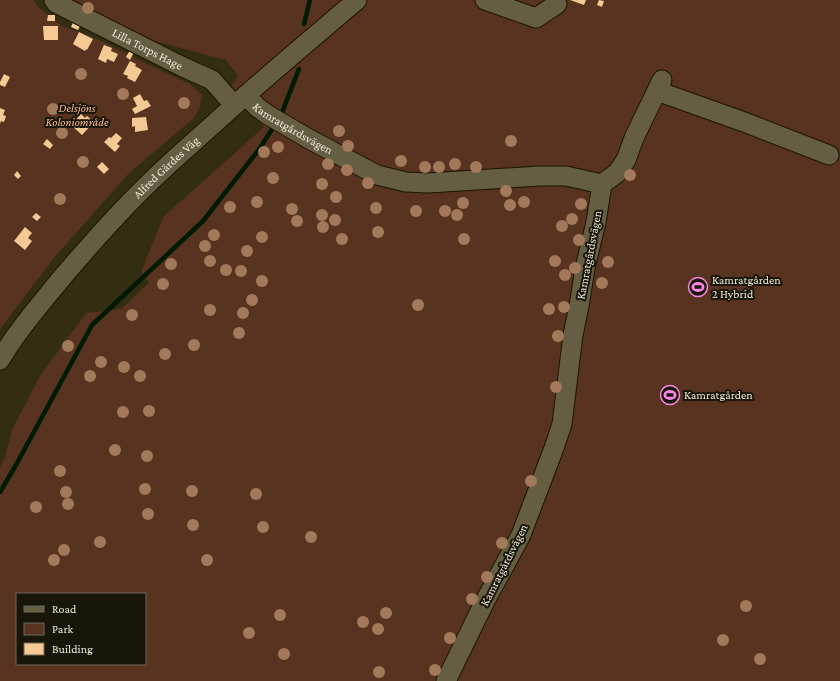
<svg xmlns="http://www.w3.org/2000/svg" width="840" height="681" font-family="'Crimson Pro',serif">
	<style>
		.green { fill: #573320; fill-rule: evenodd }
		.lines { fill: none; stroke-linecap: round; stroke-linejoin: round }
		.stream { stroke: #001a00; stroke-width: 4.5 }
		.building { fill: #f5c993 }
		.minor-casing { stroke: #1b1500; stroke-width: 21 }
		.minor { stroke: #655e42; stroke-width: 19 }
		.tree { fill: #a2795a }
		.labels { text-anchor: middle; stroke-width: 4; stroke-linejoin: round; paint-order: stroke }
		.street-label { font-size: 12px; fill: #ece8d8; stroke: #181509 }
		.park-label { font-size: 12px; font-style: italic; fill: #fcb896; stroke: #181509 }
		.poi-label { font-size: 12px; fill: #ece8d8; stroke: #181509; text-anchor: start }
	</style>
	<rect width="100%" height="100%" fill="#332d11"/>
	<g class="green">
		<polygon points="0,0 34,0 37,6 62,26 97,39 137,59 190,84 202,95 200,107 194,118 129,173 53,259 0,329"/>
		<path d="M 71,0 L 840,0 L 840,681 L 0,681 L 0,467 L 5,457 L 12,430 L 40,376 L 86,313 L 121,309 L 149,283 L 141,272 L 163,217 L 264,127 L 231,86 L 238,76 L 226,60 L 154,41 L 102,19 ZM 17,594 L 145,594 L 145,664 L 17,664 Z"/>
	</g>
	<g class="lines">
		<g class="stream">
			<polyline points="304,24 310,0"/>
			<polyline points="281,115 299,69"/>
			<polyline points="0,492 16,465 92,325 203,221 260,148 274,126"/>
		</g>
	</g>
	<g class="building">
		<polygon points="570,0 586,0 584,5"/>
		<polygon points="599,0 604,1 602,7 597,5"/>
		<polygon points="48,15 55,15 55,21 47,21"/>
		<polygon points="74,20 81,24 78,30 71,27"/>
		<polygon points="43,26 58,26 58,40 44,40"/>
		<polygon points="79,32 93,39 87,50 86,49 85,51 73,44"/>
		<polygon points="104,45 112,48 111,51 118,54 114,62 107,59 106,63 98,59"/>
		<polygon points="130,50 134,52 130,60 126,57"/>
		<polygon points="130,61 136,64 135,66 142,70 135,82 127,78 128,76 123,74"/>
		<polygon points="4,74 10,77 5,87 0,85 0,82"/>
		<polygon points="140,94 144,101 147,100 151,106 135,114 132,109 137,106 133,98"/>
		<polygon points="0,108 5,110 3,115 6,116 4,122 1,121 0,124"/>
		<polygon points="81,114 85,118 87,116 94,122 82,135 71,125"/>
		<polygon points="146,117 148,130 135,132 135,126 132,127 132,118"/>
		<polygon points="116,133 122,138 117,144 120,146 115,152 104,142 109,137 111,138"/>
		<polygon points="47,139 53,145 50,149 43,144"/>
		<polygon points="102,162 109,169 104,174 97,167"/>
		<polygon points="17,171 21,176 18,179 14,175"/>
		<polygon points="36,213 41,217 37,221 32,217"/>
		<polygon points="25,227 32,233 28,238 32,241 25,250 14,241"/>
	</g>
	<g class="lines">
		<g class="minor-casing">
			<g id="minor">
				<path id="s1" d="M 54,0 L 56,3 L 181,66 L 212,80 L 234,105"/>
				<polyline points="485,0 536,18 557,4"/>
				<polyline points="657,91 744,122 829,155"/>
				<path id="s2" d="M 246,95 L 257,107 L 268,115 L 309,139 L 377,175 L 406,182 L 428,183 L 540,176 L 566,176 L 602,184 L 596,222 L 585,268 L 579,306 L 573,335 L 562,424 L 554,448 L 521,535 L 485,601 L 446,681"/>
				<polyline points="602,184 617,173 626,160 634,138 662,80"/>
				<path id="s3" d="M 0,360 C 17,331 39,306 60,280 C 88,247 117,214 148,184 C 170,162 194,142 217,121 C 263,79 310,40 357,0"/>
			</g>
		</g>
		<use href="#minor" class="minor"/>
	</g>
	<g class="tree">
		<circle cx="88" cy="8" r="6"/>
		<circle cx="81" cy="74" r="6"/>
		<circle cx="123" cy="94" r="6"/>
		<circle cx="184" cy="103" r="6"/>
		<circle cx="53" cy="109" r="6"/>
		<circle cx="339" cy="131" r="6"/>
		<circle cx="62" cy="133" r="6"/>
		<circle cx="511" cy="141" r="6"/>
		<circle cx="348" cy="146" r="6"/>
		<circle cx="278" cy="147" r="6"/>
		<circle cx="264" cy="152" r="6"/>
		<circle cx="401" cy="161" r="6"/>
		<circle cx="83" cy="162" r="6"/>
		<circle cx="328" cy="164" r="6"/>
		<circle cx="455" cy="164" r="6"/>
		<circle cx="425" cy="167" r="6"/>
		<circle cx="439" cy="167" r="6"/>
		<circle cx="476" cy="167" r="6"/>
		<circle cx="347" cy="170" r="6"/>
		<circle cx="630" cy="175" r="6"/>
		<circle cx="273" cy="178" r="6"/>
		<circle cx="368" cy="183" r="6"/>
		<circle cx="322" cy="184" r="6"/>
		<circle cx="506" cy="191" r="6"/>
		<circle cx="336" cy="197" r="6"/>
		<circle cx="60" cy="199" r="6"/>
		<circle cx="257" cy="202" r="6"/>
		<circle cx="524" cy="202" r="6"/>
		<circle cx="463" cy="203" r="6"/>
		<circle cx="581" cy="204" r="6"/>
		<circle cx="510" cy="205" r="6"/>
		<circle cx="230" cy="207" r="6"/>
		<circle cx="376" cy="208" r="6"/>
		<circle cx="292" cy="209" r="6"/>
		<circle cx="416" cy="211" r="6"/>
		<circle cx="445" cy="211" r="6"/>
		<circle cx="322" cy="215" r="6"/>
		<circle cx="457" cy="215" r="6"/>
		<circle cx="572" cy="219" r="6"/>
		<circle cx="335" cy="220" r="6"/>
		<circle cx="297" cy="221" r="6"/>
		<circle cx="562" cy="226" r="6"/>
		<circle cx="323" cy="227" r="6"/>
		<circle cx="378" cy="232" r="6"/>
		<circle cx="214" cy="235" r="6"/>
		<circle cx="262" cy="237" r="6"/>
		<circle cx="342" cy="239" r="6"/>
		<circle cx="464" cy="239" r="6"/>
		<circle cx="579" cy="240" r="6"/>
		<circle cx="205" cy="246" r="6"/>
		<circle cx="247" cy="251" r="6"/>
		<circle cx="210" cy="261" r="6"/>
		<circle cx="555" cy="261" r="6"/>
		<circle cx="608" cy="262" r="6"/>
		<circle cx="171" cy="264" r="6"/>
		<circle cx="575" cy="268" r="6"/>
		<circle cx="226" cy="270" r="6"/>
		<circle cx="241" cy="271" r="6"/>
		<circle cx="565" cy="275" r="6"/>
		<circle cx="262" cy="281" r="6"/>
		<circle cx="602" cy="283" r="6"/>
		<circle cx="163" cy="284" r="6"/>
		<circle cx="252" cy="300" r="6"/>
		<circle cx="418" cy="305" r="6"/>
		<circle cx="564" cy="307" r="6"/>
		<circle cx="549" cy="309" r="6"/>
		<circle cx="210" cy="310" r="6"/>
		<circle cx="243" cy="313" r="6"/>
		<circle cx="132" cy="315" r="6"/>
		<circle cx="239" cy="333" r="6"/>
		<circle cx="558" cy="336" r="6"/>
		<circle cx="194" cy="345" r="6"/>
		<circle cx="68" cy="346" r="6"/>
		<circle cx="165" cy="354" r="6"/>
		<circle cx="101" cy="362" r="6"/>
		<circle cx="124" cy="367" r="6"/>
		<circle cx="90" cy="376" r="6"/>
		<circle cx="140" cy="376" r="6"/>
		<circle cx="556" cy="387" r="6"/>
		<circle cx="149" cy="411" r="6"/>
		<circle cx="123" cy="412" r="6"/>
		<circle cx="115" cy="450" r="6"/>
		<circle cx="147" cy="456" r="6"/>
		<circle cx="60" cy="471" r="6"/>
		<circle cx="531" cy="481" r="6"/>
		<circle cx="145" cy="489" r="6"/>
		<circle cx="192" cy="491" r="6"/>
		<circle cx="66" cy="492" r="6"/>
		<circle cx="256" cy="494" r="6"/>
		<circle cx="68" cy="504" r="6"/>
		<circle cx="36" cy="507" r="6"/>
		<circle cx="148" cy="514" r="6"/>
		<circle cx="193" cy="525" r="6"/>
		<circle cx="263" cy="527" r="6"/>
		<circle cx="311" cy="537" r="6"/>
		<circle cx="100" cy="542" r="6"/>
		<circle cx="502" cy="543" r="6"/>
		<circle cx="64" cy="550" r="6"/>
		<circle cx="54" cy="560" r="6"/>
		<circle cx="207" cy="560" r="6"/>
		<circle cx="487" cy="577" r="6"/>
		<circle cx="472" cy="599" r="6"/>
		<circle cx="746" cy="606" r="6"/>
		<circle cx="386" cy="613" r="6"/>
		<circle cx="280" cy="615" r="6"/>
		<circle cx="363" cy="622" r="6"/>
		<circle cx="378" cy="629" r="6"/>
		<circle cx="249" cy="633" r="6"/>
		<circle cx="450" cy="638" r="6"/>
		<circle cx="723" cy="640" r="6"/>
		<circle cx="284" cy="654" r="6"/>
		<circle cx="760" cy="659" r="6"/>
		<circle cx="435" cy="670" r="6"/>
		<circle cx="379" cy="672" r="6"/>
	</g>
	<defs>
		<g id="stadium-ring" transform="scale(1)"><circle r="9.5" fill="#181509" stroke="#fa87e6" stroke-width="1.5"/><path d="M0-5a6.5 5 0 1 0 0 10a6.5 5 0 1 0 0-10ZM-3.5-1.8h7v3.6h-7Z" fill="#fa87e6"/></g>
	</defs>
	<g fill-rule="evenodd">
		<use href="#stadium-ring" x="698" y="287"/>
		<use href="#stadium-ring" x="670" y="395"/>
	</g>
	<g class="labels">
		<g class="street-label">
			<text dy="4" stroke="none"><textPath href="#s1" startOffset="106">Lilla Torps Hage</textPath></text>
			<text dy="4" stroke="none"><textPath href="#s2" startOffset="58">Kamratgårdsvägen</textPath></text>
			<text dy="4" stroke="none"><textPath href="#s3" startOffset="255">Alfred Gärdes Väg</textPath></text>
			<text transform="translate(589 255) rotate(-79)" y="4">Kamratgårdsvägen</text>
			<text transform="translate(504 565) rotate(-63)" y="4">Kamratgårdsvägen</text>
		</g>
		<g class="park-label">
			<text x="77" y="112">Delsjöns<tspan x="77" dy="14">Koloniområde</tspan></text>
		</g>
		<g class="poi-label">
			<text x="712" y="284">Kamratgården<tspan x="712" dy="14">2 Hybrid</tspan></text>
			<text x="684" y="399">Kamratgården</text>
		</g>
	</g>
	<rect x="16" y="593" width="130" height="72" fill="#181509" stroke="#6d695c"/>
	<rect x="24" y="606" width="20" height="6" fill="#655e42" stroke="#6d695c"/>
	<text x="52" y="613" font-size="12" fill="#ece8d8">Road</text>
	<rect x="24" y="623" width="20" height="12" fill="#573320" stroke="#6d695c"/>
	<text x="52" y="633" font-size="12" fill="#ece8d8">Park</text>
	<rect x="24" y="643" width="20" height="12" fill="#f5c993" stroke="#6d695c"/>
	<text x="52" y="653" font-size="12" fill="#ece8d8">Building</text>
</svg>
